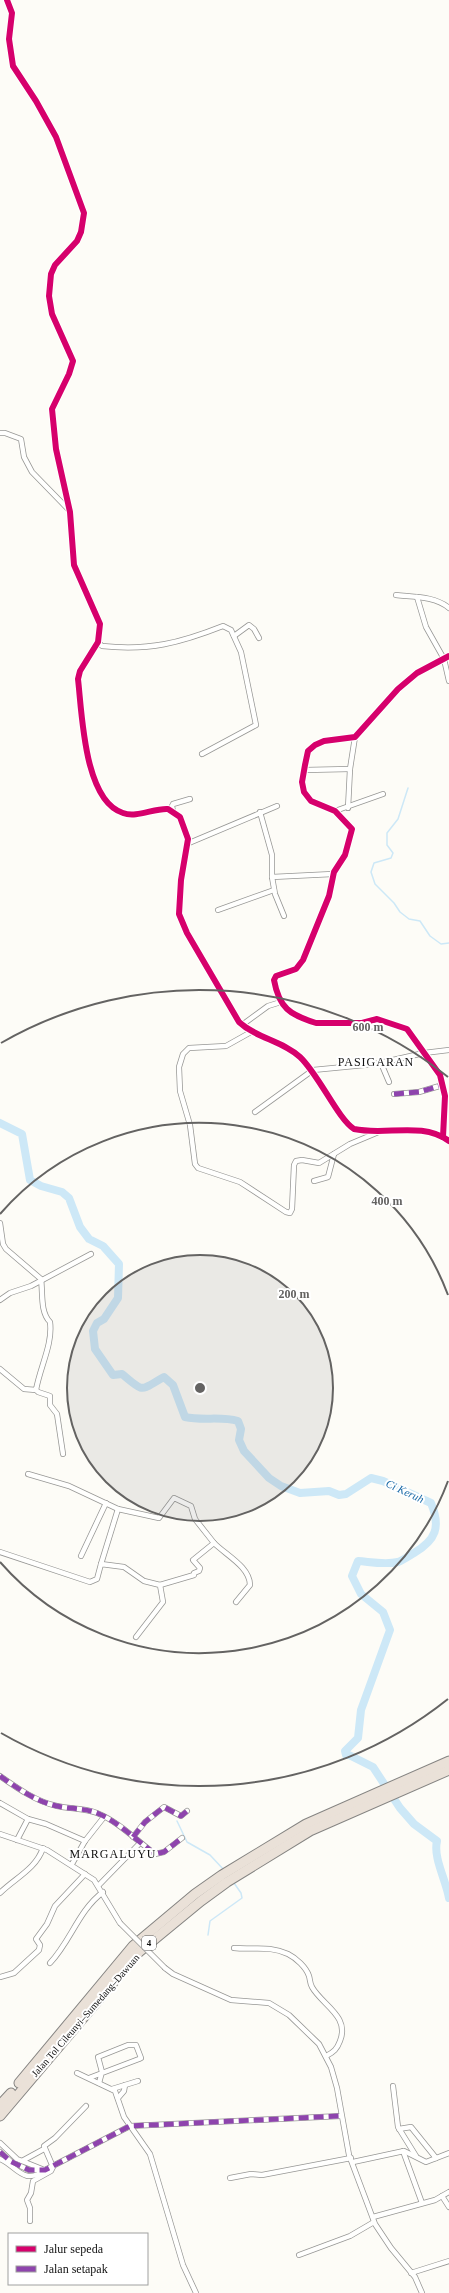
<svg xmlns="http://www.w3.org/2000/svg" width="449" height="2293" font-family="Georgia,serif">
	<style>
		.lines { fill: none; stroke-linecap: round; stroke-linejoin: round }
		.stream { stroke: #cde8f7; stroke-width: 1.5 }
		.river { stroke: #cde8f7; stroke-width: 8 }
		.street-casing { stroke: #979795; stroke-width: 6 }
		.highway-casing { stroke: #858482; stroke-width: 11 }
		.street { stroke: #fffffe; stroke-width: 4.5 }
		.highway { stroke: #eae1d8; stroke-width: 9 }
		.street-bridge-casing { stroke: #979795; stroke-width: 6; stroke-linecap: butt }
		.street-bridge { stroke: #fffffe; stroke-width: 4.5 }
		.quiet { stroke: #8e44ad; stroke-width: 5; stroke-dasharray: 10 5; stroke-linecap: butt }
		.cycleway-casing { stroke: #fff; stroke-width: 8 }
		.cycleway { stroke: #d6006c; stroke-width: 6 }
		.ring { fill: none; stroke: #646362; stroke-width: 2 }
		.labels { text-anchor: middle; stroke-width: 4; stroke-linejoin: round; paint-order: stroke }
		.shield { fill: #fff; stroke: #585858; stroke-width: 1 }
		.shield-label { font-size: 9px; font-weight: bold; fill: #111 }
		.street-label { font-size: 10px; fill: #111; stroke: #fff }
		.water-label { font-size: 11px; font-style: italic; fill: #1768a6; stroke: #fff }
		.quarter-label { font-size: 12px; letter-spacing: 1px; fill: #111; stroke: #fff }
		.centre { fill: #646362; stroke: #fff; stroke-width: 2 }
		.ring-label { font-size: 12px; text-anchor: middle; font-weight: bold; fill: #646362; stroke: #fff; stroke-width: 4; stroke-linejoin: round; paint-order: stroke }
	</style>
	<rect width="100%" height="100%" fill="#fdfcf7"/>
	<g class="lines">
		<g class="stream">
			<polyline points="408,788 398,819 387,833 387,845 393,853 391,858 374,863 371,872 375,884 394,903 400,912 409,919 420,921 430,936 441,944 449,943"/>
			<polyline points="177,1821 187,1842 210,1855 224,1870"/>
			<polyline points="208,1935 210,1921 242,1898 241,1893 234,1883"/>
		</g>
		<path class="river" d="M 0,1123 L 22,1134 L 30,1180 L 41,1186 L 62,1192 L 69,1198 L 80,1227 L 89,1239 L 103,1246 L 119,1264 L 118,1298 L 104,1319 L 97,1323 L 93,1331 L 95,1349 L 113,1375 L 122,1374 C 145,1394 140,1390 164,1377 L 173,1385 L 185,1417 C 203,1421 221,1416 238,1421 L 241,1429 L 239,1440 L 244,1451 L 269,1478 L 281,1486 L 300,1493 L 329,1491 L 339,1495 L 346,1494 L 371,1478 L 383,1481 L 431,1503 C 441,1527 436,1540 414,1553 C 409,1556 403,1560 398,1562 C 385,1565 371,1562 358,1561 L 352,1576 L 361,1594 L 383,1612 L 390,1630 L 361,1710 L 358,1738 L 345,1751 L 346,1755 L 349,1755 L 373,1767 L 400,1808 L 414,1824 L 437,1841 C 433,1858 446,1880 449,1898"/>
		<g class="street-casing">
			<g id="street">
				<path d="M 7,0 L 12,13 L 9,39 L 13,66 L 36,101 L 56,137 L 84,213 L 81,232 L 77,241 L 55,265 L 51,274 L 49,296 L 52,314 L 73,361 L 69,374 L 52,409 L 56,449 L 70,512 L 74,565 L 100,624 L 98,642 L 80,671 L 78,679 C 82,713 84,801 123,813 C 137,818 154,808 168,809 L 180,817 L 188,839 L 181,880 L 179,914 L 187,933 L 239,1022 C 256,1038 283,1041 300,1057 C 319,1075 338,1119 354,1129 C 386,1136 421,1121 449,1141"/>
				<polyline points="0,433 5,433 21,439 24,457 32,472 70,511"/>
				<path d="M 396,595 C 413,597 435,596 449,608"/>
				<polyline points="417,597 426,627 444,659 449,681"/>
				<polyline points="234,636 249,625 254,629 259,638"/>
				<path d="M 98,642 L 102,646 C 149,651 180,643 223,626 L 231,630 L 241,652 L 256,725 L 202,754"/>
				<polyline points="305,770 350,769"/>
				<polyline points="348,808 350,769 355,737"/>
				<polyline points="173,811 172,806 173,804 190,799"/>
				<polyline points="335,811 383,794"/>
				<polyline points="260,812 272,855 272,877 275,894 284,916"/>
				<polyline points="189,843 277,806"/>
				<polyline points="272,877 333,874"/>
				<polyline points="218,910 274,890"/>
				<polyline points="242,1025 268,1006 281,1002"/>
				<polyline points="251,1032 226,1046 189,1048 183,1054 179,1067 180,1091 190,1125 195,1164 198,1168 240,1182 286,1212 290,1213 292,1209 294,1165 296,1161 302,1160 319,1163 350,1144 381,1131"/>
				<polyline points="424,1053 449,1050"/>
				<polyline points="381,1063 389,1082"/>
				<polyline points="394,1094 419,1092 443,1085"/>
				<polyline points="255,1112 313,1070 375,1064 424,1053"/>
				<path d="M 443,1137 L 445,1096 L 440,1075 L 407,1029 L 377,1019 L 362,1023 L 316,1023 C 290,1015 279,1008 274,980 L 276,976 L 296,969 L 303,960 L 329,896 L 334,872 L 345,855 L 352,829 L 335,811 L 311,801 L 304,792 L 302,782 L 305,765 L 308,751 L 315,745 L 324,741 L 355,737 L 398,689 L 417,673 L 449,656"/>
				<polyline points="314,1181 328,1177 334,1154"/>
				<path d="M 0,1223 L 3,1244 L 6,1249 L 41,1279 C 43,1293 40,1312 50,1322 C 53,1344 40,1367 36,1390 L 24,1389 L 0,1369"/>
				<polyline points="0,1300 10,1293 31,1286 91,1254"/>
				<polyline points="36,1390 38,1392 50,1396 50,1405 57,1414 63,1454"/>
				<polyline points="28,1474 69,1486 118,1509"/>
				<polyline points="0,1552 90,1582 97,1579 101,1564 124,1567 144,1581 160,1585 163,1602 136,1637"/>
				<polyline points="81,1556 106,1503"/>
				<polyline points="101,1564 118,1509 159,1518 174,1498 191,1506 195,1519 214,1543"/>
				<path d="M 160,1585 L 194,1575 L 194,1573 L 199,1571 L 200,1568 L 193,1560 L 214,1543 C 226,1555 250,1567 250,1585 L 236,1602"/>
				<path d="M 0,1776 C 17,1788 37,1802 57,1806 C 70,1809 84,1808 97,1813 C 119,1822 136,1840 155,1854 L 164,1852 L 182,1838"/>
				<polyline points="0,1803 28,1819 46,1824 85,1841"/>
				<polyline points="0,1834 47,1850 94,1880 120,1923"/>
				<polyline points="133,1837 145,1822 164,1807 181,1816 187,1811"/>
				<polyline points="17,1840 28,1819"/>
				<polyline points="72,1864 85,1841 104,1817"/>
				<polyline points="99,1885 140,1843"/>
				<path d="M 0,1893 C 15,1878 36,1869 43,1848"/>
				<path d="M 234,1948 C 253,1950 269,1945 288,1954 C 296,1958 306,1967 309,1976 C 310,1979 310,1984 312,1987 C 322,2005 350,2016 340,2041 C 337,2049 334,2052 326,2056"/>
				<path d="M 50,1963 C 71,1941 78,1911 103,1892"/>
				<polyline points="165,1968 173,1974 231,2000 269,2003 289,2015 319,2044 331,2067 337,2088 349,2155 375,2224 391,2248 415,2277 422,2293"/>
				<polyline points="0,1977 14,1973 39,1950 40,1945 36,1939 47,1924 55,1906 85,1874"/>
				<polyline points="77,2073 115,2091 124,2117 150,2154 183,2265 196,2293"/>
				<polyline points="89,2078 139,2059 141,2058 136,2045 128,2045 98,2057 102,2072 99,2083"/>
				<polyline points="393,2086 398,2127 416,2156"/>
				<polyline points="112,2089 138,2081"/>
				<polyline points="118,2098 124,2091 125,2085"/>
				<polyline points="399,2129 411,2127 436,2158"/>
				<polyline points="0,2143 17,2159 42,2169"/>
				<polyline points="403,2151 422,2203"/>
				<polyline points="0,2152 10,2161 29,2170 45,2170 130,2126 341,2116"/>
				<path d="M 0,2159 C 17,2166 23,2186 45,2170"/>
				<polyline points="22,2161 44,2149"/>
				<polyline points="353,2162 404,2151 426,2162 449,2153"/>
				<polyline points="230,2178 251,2174 262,2175 351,2158"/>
				<polyline points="442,2196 449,2207"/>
				<polyline points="373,2217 435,2200 449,2192"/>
				<polyline points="30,2221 30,2208 27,2200 31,2193 33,2181 51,2171 53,2167 44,2146 55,2138 86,2106"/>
				<polyline points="299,2255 350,2236 374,2222"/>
				<polyline points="411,2273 449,2261"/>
			</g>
		</g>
		<g class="highway-casing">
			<g id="highway">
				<polyline points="19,2083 133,1946 195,1894 222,1875 306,1824 449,1761"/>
				<polyline points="0,2105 11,2093"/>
				<polyline points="0,2116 139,1952 201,1901 227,1882 310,1831 449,1770"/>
			</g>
		</g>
		<use href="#street" class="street"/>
		<use href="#highway" class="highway"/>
		<g class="street-bridge-casing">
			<polyline id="street-bridge" points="120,1923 165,1968"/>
		</g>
		<use href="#street-bridge" class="street-bridge"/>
		<g class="quiet">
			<polyline points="394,1094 419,1092 443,1085"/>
			<path d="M 0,1776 C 17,1788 37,1802 57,1806 C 70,1809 84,1808 97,1813 C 119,1822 136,1840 155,1854 L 164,1852 L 182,1838"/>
			<polyline points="133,1837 145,1822 164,1807 181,1816 187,1811"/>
			<polyline points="0,2152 10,2161 29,2170 45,2170 130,2126 341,2116"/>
		</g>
		<g class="cycleway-casing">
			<g id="cycleway">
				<path d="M 7,0 L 12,13 L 9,39 L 13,66 L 36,101 L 56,137 L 84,213 L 81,232 L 77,241 L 55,265 L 51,274 L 49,296 L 52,314 L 73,361 L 69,374 L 52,409 L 56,449 L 70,512 L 74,565 L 100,624 L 98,642 L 80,671 L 78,679 C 82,713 84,801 123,813 C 137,818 154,808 168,809 L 180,817 L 188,839 L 181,880 L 179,914 L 187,933 L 239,1022 C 256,1038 283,1041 300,1057 C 319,1075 338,1119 354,1129 C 386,1136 421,1121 449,1141"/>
				<path d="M 443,1137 L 445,1096 L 440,1075 L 407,1029 L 377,1019 L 362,1023 L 316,1023 C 290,1015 279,1008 274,980 L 276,976 L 296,969 L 303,960 L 329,896 L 334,872 L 345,855 L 352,829 L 335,811 L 311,801 L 304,792 L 302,782 L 305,765 L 308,751 L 315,745 L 324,741 L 355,737 L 398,689 L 417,673 L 449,656"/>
			</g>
		</g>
		<use href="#cycleway" class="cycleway"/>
	</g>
	<circle cx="200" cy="1388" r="133" fill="#646362" fill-opacity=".12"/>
	<g class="ring">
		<circle cx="200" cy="1388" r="133"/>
		<path d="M448 1481A265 265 0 0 1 0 1562M0 1214A265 265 0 0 1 448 1295"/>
		<path d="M448 1699A398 398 0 0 1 1 1733M1 1043A398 398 0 0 1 448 1077"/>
	</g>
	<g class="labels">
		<rect class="shield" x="142" y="1936" width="14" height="14" rx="3"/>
		<g class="shield-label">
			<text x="149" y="1946">4</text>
		</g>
		<g class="street-label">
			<text transform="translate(85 2015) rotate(-49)" y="4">Jalan Tol Cileunyi–Sumedang–Dawuan</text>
		</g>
		<g class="water-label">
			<text transform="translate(405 1491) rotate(25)" y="4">Ci Keruh</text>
		</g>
		<g class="quarter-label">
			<text x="376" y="1066">PASIGARAN</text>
			<text x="113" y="1858">MARGALUYU</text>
		</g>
	</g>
	<circle cx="200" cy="1388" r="6" class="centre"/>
	<g class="ring-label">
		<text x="368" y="1031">600 m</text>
		<text x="387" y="1205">400 m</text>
		<text x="294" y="1298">200 m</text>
	</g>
	<rect x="8" y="2233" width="140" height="52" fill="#ffffff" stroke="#a0a0a0"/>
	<rect x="16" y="2246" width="20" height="6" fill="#d6006c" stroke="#a0a0a0"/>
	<text x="44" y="2253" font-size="12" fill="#111111">Jalur sepeda</text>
	<rect x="16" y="2266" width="20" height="6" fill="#8e44ad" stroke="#a0a0a0"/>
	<text x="44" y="2273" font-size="12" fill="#111111">Jalan setapak</text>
</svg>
